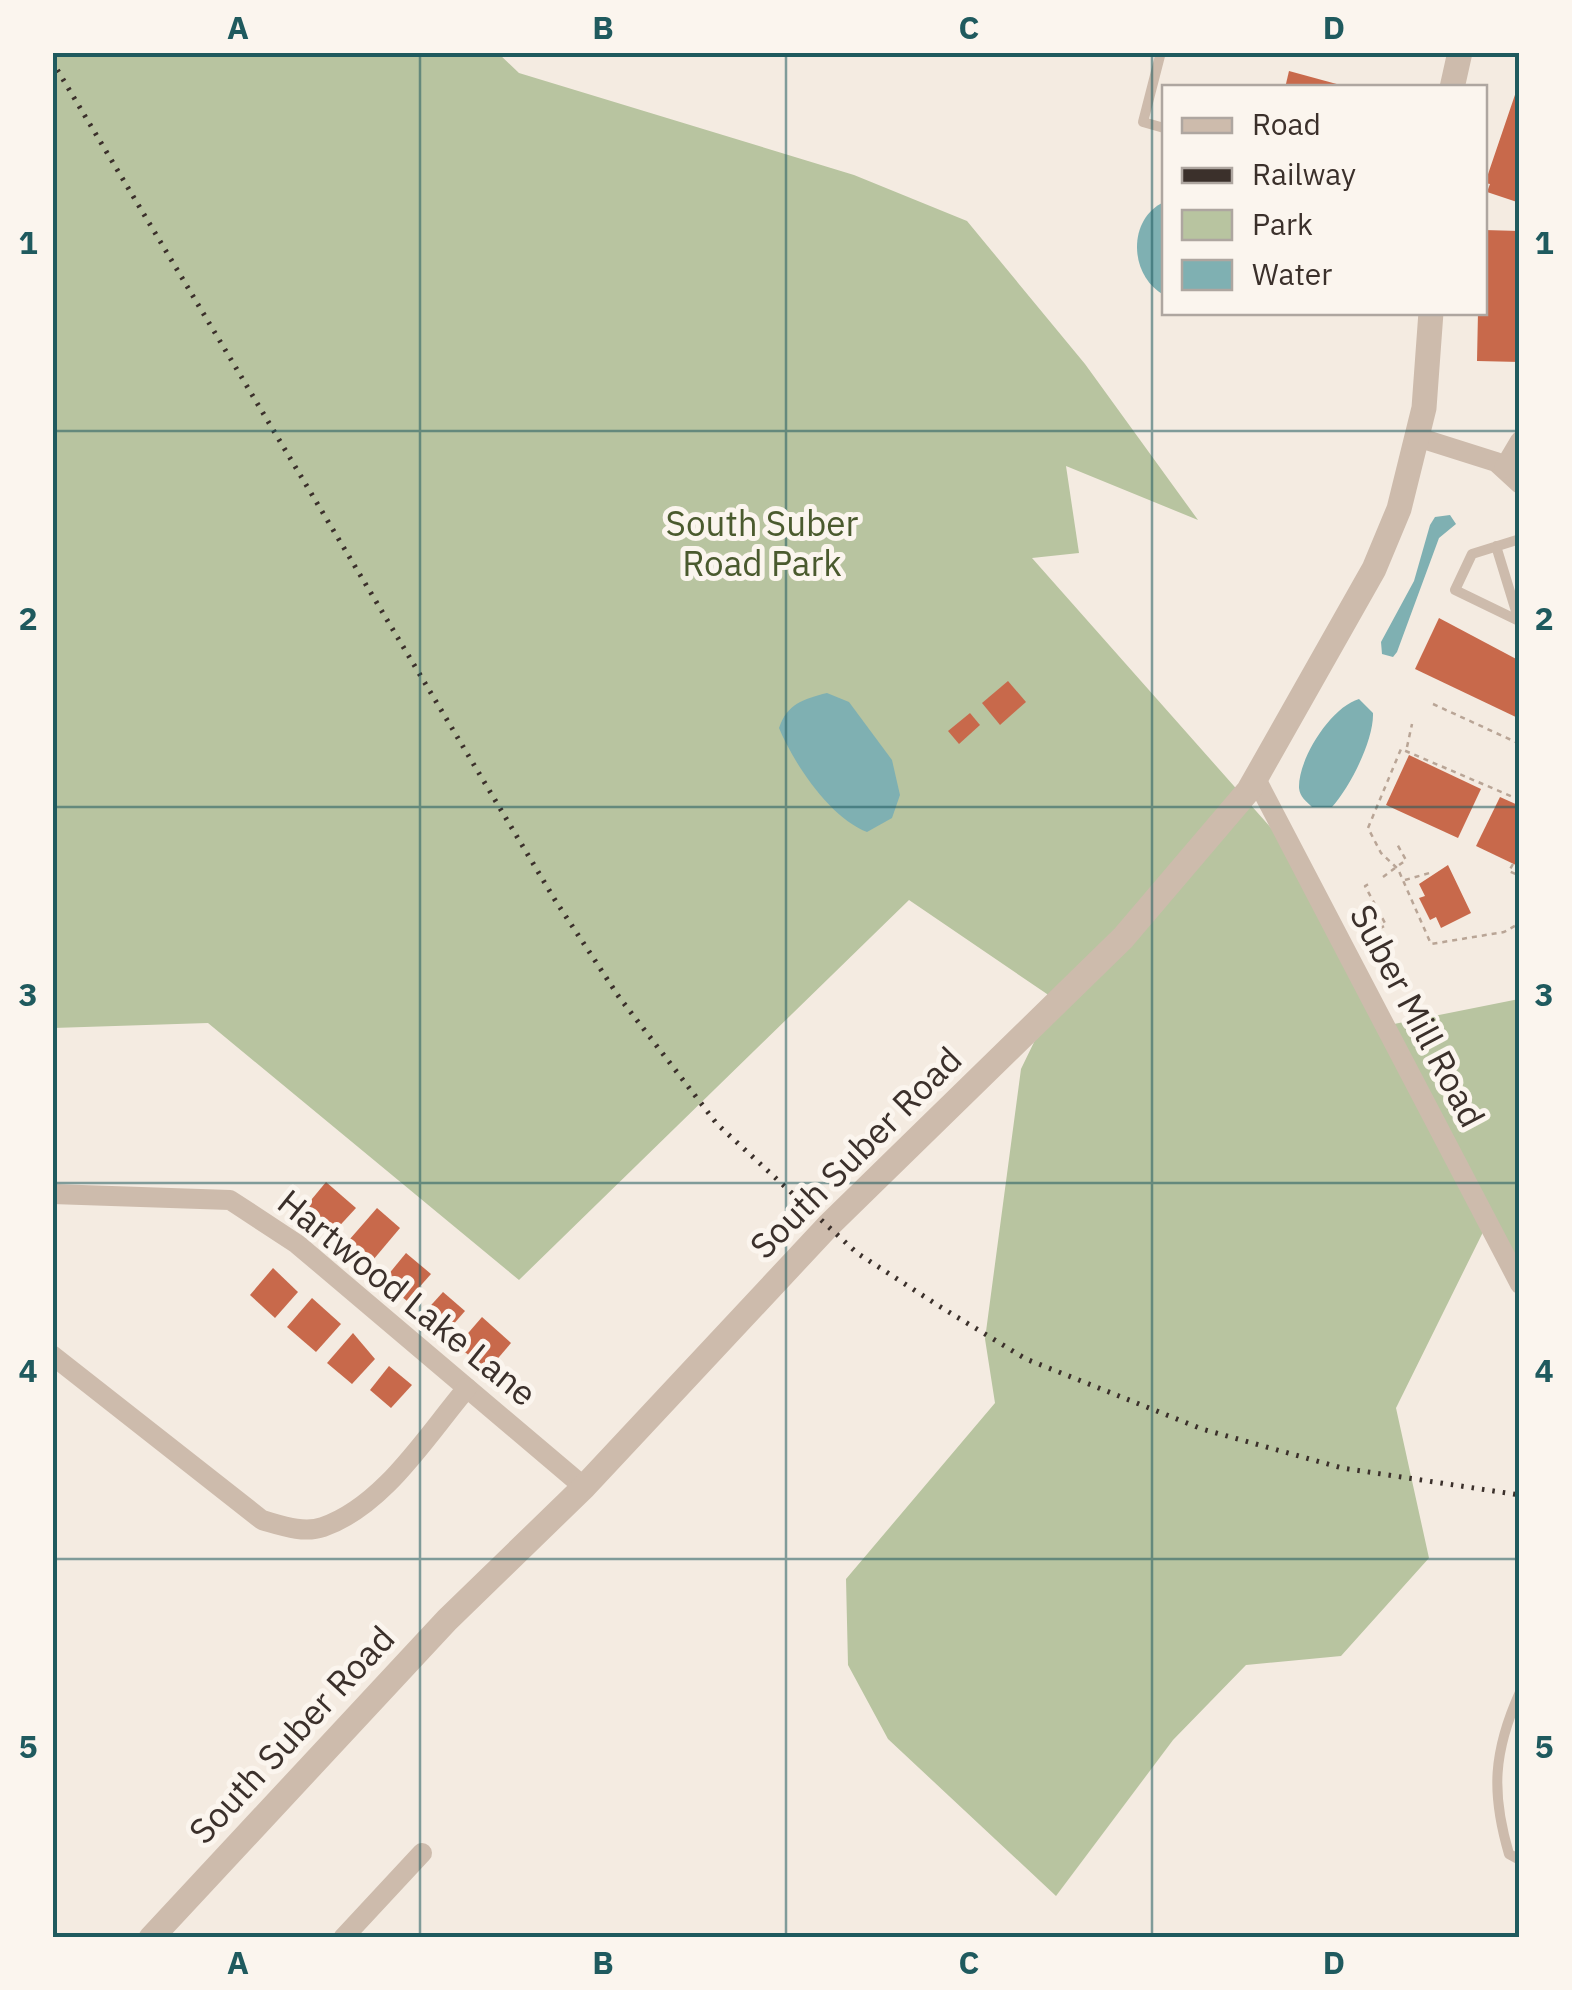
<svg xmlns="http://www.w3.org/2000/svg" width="1572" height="1990" font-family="'IBM Plex Sans',sans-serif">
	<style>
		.green { fill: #b8c4a0 }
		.water { fill: #7fb0b2 }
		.building { fill: #c8694b }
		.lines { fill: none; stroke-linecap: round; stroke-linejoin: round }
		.path { stroke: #b9a596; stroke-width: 2.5; stroke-dasharray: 5 5; stroke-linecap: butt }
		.service { stroke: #cdbbac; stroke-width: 10 }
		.minor { stroke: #cdbbac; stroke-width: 20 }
		.tertiary { stroke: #cdbbac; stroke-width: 25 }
		.rail { stroke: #3b302b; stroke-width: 5; stroke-dasharray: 2.5 8; stroke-linecap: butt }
		.grid { fill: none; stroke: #1f5a5e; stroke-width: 2.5; stroke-opacity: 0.55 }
		.labels { text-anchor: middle; stroke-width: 10; stroke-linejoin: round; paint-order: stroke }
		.park-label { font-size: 35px; fill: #4a5a2e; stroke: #fbf5ee }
		.street-label { font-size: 35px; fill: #3b302b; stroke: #fbf5ee }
		.neatline { fill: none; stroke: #1f5a5e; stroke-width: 4 }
		.grid-label { font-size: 32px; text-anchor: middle; font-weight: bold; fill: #1f5a5e }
	</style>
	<rect width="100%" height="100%" fill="#f4ebe1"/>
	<polygon class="green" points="53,53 498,53 519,73 854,175 967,221 1085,364 1198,520 1066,466 1079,553 1032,558 1280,838 1379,1027 1519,999 1519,1286 1485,1228 1396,1408 1429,1558 1341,1656 1246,1665 1173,1740 1056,1896 888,1739 848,1665 846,1579 995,1403 985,1339 1021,1069 1053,1003 1047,994 909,900 519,1280 208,1023 53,1028"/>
	<g class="water">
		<path d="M 1164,202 L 1164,295 C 1129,276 1127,219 1164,202 Z"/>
		<polygon points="1450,515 1456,524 1439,538 1397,652 1393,657 1382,654 1381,642 1414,581 1430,525 1435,517"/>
		<path d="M 827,693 L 849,702 L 892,760 L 900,795 L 892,818 L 867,832 C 830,818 794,764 779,728 C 787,704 803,699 827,693 Z"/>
		<path d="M 1359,699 L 1373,713 C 1374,740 1350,787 1332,807 L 1312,807 C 1306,801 1300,797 1299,788 C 1298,759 1331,707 1359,699 Z"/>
	</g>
	<g class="building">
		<polygon points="1289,71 1344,86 1344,88 1285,88"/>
		<polygon points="1519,83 1520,83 1520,203 1487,192 1490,184 1485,183"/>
		<polygon points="1484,230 1520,231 1520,362 1477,361 1478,312 1484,312"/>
		<polygon points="1439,618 1520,661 1520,719 1415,669"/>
		<polygon points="1008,681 1026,702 1000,725 982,703"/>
		<polygon points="970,713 980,725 959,744 948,731"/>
		<polygon points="1409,755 1481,789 1458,838 1386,805"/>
		<polygon points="1500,797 1520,806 1520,867 1476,846"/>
		<polygon points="1448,865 1471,913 1441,928 1436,917 1430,920 1419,898 1425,896 1419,884"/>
		<polygon points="326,1182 356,1208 332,1234 302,1211"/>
		<polygon points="377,1208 400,1228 368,1266 343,1247"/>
		<polygon points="406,1253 431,1274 407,1301 383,1281"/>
		<polygon points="273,1268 298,1292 275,1318 250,1295"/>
		<polygon points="443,1292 465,1311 444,1335 423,1314"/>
		<polygon points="312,1298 341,1324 316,1352 287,1327"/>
		<polygon points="482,1317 511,1343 488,1370 457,1346"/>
		<polygon points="353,1333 375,1359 352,1384 327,1363"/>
		<polygon points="389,1366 412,1385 391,1408 370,1390"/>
	</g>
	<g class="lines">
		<g class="path">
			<polyline points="1433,704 1520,744"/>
			<polyline points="1407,747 1412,724"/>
			<polyline points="1520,800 1401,749 1368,828 1381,853 1398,869 1431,944 1504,932 1520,923"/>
			<polyline points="1513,864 1509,871 1520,876"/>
			<polyline points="1383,877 1406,860 1397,844"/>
			<polyline points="1405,880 1433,872"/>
			<polyline points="1362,938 1386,925 1365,886 1369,884"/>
		</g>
		<g class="service">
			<polyline points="1161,52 1143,122 1164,128"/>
			<polyline points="1496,546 1519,621 1455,590 1472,554 1520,539"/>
			<path d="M 1520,1692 C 1493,1752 1491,1793 1509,1854 L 1520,1860"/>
		</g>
		<g class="minor">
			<polyline points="1417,437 1496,462 1520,484"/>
			<polyline points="1504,468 1520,441"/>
			<polyline points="1256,779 1520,1284"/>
			<polyline points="52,1194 230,1200 297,1244 584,1487"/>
			<path d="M 52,1355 L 262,1520 C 280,1525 303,1534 323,1527 C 384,1506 427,1435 467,1388"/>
			<polyline points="343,1938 422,1853"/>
		</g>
		<g class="tertiary">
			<polyline points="1452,88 1460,52"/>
			<polyline points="151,1938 447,1620 584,1487 828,1226 1123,938 1249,790 1374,569 1399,509 1424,408 1431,312"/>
		</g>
		<polyline class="rail" points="52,61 555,900 619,997 717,1124 857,1253 939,1306 1026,1359 1202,1429 1342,1468 1520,1495"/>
	</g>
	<path class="grid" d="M 420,52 L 420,1938M 786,52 L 786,1938M 1152,52 L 1152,1938M 52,431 L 1520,431M 52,807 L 1520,807M 52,1183 L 1520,1183M 52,1559 L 1520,1559"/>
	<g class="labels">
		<g class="park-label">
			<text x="762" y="536">South Suber<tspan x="762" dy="40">Road Park</tspan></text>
		</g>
		<g class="street-label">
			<text transform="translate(1417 1016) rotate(62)" y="12">Suber Mill Road</text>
			<text transform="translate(856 1153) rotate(-45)" y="12">South Suber Road</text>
			<text transform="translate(407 1298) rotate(39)" y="12">Hartwood Lake Lane</text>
			<text transform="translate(292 1735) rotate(-47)" y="12">South Suber Road</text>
		</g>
	</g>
	<rect width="1572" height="1990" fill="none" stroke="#fbf5ee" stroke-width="110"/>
	<rect x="1162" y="85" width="325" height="230" fill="#fbf5ee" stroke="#aea6a0" stroke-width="2.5"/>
	<rect x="1182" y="118" width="50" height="15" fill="#cdbbac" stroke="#aea6a0" stroke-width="2.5"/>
	<text x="1252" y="135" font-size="30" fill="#3b302b">Road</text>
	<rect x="1182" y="168" width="50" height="15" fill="#3b302b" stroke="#aea6a0" stroke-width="2.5"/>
	<text x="1252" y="185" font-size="30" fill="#3b302b">Railway</text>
	<rect x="1182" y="210" width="50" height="30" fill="#b8c4a0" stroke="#aea6a0" stroke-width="2.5"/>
	<text x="1252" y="235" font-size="30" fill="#3b302b">Park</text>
	<rect x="1182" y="260" width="50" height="30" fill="#7fb0b2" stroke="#aea6a0" stroke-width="2.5"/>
	<text x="1252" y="285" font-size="30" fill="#3b302b">Water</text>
	<rect x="55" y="55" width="1462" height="1880" class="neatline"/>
	<g class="grid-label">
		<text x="238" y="39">A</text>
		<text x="603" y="39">B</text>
		<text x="969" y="39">C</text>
		<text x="1334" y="39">D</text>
		<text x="28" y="254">1</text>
		<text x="1544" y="254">1</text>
		<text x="28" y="630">2</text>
		<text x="1544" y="630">2</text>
		<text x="28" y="1006">3</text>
		<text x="1544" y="1006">3</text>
		<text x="28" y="1382">4</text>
		<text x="1544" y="1382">4</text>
		<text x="28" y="1758">5</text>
		<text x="1544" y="1758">5</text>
		<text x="238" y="1974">A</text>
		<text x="603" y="1974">B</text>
		<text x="969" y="1974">C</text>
		<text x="1334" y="1974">D</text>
	</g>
</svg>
